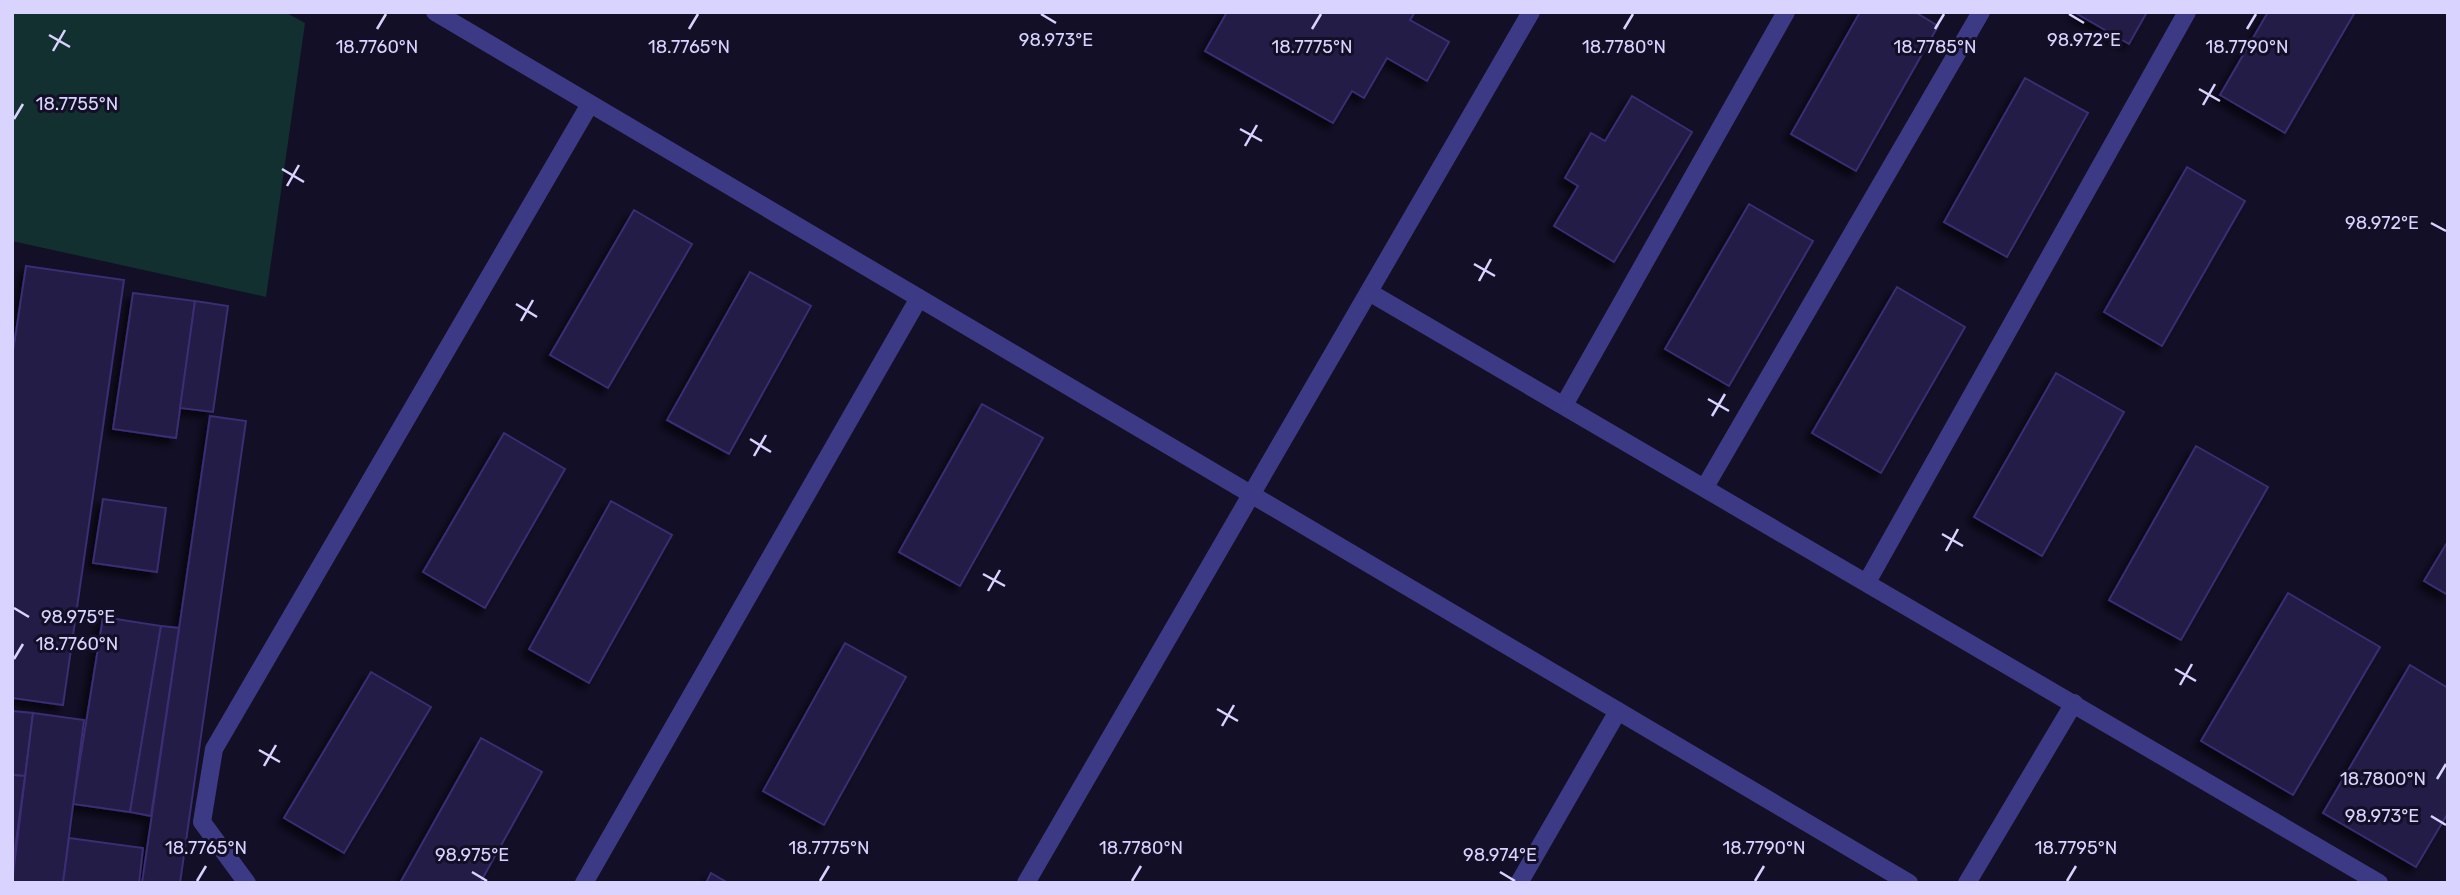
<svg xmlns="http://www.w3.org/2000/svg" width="2460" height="895" font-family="Rubik,sans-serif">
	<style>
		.green { fill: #12302f }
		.building { fill: #241b47; stroke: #3b2d73; stroke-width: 2; filter: url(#shadow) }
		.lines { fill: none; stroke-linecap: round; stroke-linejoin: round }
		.minor { stroke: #3d3a85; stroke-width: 18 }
		.ticks { fill: none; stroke: #d9d4ff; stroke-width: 2.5 }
		.ticks-label { font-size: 18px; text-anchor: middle; fill: #d9d4ff; stroke: #130f26; stroke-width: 6; stroke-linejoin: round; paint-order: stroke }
	</style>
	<defs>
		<filter id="shadow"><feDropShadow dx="-6" dy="6" stdDeviation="3.5" flood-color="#0009"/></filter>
	</defs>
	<rect width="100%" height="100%" fill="#130f26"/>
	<polygon class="green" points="12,12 285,12 305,23 266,297 12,241"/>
	<g class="building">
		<polygon points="1227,12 1415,12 1410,20 1449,42 1427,81 1387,58 1364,98 1352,91 1333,123 1205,51"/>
		<polygon points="1860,12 1915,12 1938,26 1856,171 1791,134"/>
		<polygon points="2074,12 2147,12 2129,44"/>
		<polygon points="2268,12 2355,12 2285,133 2220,95"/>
		<polygon points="2025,78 2088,113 2007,257 1944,222"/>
		<polygon points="1632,96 1692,132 1614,262 1554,226 1578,186 1565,178 1591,133 1605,141"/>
		<polygon points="2187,167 2245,201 2162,346 2104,312"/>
		<polygon points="1749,204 1813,241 1729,386 1665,349"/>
		<polygon points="634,210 692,244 608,388 550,355"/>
		<polygon points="26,266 124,280 63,705 12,698 12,358"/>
		<polygon points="750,272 811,306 729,454 667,420"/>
		<polygon points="1897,287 1965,327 1881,473 1812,433"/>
		<polygon points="133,293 195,301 176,438 113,429"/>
		<polygon points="195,301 228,306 213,412 180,408"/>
		<polygon points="2056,373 2124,412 2042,556 1974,517"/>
		<polygon points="982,404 1043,438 960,586 899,552"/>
		<polygon points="210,416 246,421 180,883 142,883"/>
		<polygon points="504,433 565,469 485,608 423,572"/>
		<polygon points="2196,446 2268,487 2181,640 2109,600"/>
		<polygon points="103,499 166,508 157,572 93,563"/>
		<polygon points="611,501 672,535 589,683 529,649"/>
		<polygon points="2448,541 2448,595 2424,581"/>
		<polygon points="2288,593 2380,647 2293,795 2201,741"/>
		<polygon points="103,617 161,626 130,812 73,804"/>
		<polygon points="161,626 179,628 151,816 130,812"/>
		<polygon points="845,643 906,677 824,825 763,791"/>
		<polygon points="2410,665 2448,688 2448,813 2416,867 2323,813"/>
		<polygon points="371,672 431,707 344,853 284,818"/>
		<polygon points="12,711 33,713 25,776 12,775"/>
		<polygon points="33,713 84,720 63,883 12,883"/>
		<polygon points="481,738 542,772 480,883 400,883"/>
		<polygon points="12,775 25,776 12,871"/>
		<polygon points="69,838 143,848 139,883 63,883"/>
		<polygon points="711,873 728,883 706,883"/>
	</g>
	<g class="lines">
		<g class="minor">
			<polyline points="435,12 1909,883"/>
			<polyline points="1369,292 2379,883"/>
			<polyline points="1564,405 1786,12"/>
			<polyline points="1705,487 1981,12"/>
			<polyline points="1867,582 2187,12"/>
			<polyline points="247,883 202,822 214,749 590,104"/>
			<polyline points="584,883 919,298"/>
			<polyline points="1026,883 1531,12"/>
			<polyline points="1519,883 1618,711"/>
			<polyline points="1967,883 2074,703"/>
		</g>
	</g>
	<path class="ticks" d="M 1041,14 L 1056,23M 2069,14 L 2084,23M 377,29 L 386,14M 689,29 L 698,14M 1312,29 L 1321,14M 1624,29 L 1633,14M 1935,29 L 1944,14M 2247,29 L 2256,14M 49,35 L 70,47M 53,51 L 65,30M 2199,89 L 2220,101M 2203,105 L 2215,84M 14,119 L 23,104M 1240,129 L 1262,141M 1245,146 L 1257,125M 282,169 L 304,182M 287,186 L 299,165M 2431,223 L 2446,231M 1474,264 L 1495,276M 1479,281 L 1491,259M 516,304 L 537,317M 521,321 L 533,300M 1708,399 L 1729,411M 1712,416 L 1725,394M 750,439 L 771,452M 754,456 L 766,435M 1942,534 L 1963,546M 1946,551 L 1958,529M 983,574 L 1005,586M 988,591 L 1000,570M 14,608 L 29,617M 14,659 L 23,644M 2175,669 L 2196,681M 2180,685 L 2192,664M 1217,709 L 1238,721M 1222,726 L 1234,705M 259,750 L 280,762M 264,766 L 276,745M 2437,779 L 2446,764M 2431,816 L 2446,825M 472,872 L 487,881M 1500,872 L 1515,881M 197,881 L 206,866M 820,881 L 829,866M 1132,881 L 1141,866M 1755,881 L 1764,866M 2067,881 L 2076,866"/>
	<g class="ticks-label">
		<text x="1056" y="46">98.973°E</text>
		<text x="2084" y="46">98.972°E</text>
		<text x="377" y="53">18.7760°N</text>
		<text x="689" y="53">18.7765°N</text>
		<text x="1312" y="53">18.7775°N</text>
		<text x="1624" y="53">18.7780°N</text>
		<text x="1935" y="53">18.7785°N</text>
		<text x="2247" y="53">18.7790°N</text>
		<text x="77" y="110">18.7755°N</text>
		<text x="2382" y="229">98.972°E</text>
		<text x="78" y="623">98.975°E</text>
		<text x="77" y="650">18.7760°N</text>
		<text x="2383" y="785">18.7800°N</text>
		<text x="2382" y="822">98.973°E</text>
		<text x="206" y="854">18.7765°N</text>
		<text x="829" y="854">18.7775°N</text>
		<text x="1141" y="854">18.7780°N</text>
		<text x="1764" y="854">18.7790°N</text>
		<text x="2076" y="854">18.7795°N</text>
		<text x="472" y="861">98.975°E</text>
		<text x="1500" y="861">98.974°E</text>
	</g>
	<rect width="2460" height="895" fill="none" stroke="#d9d4ff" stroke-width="28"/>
</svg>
